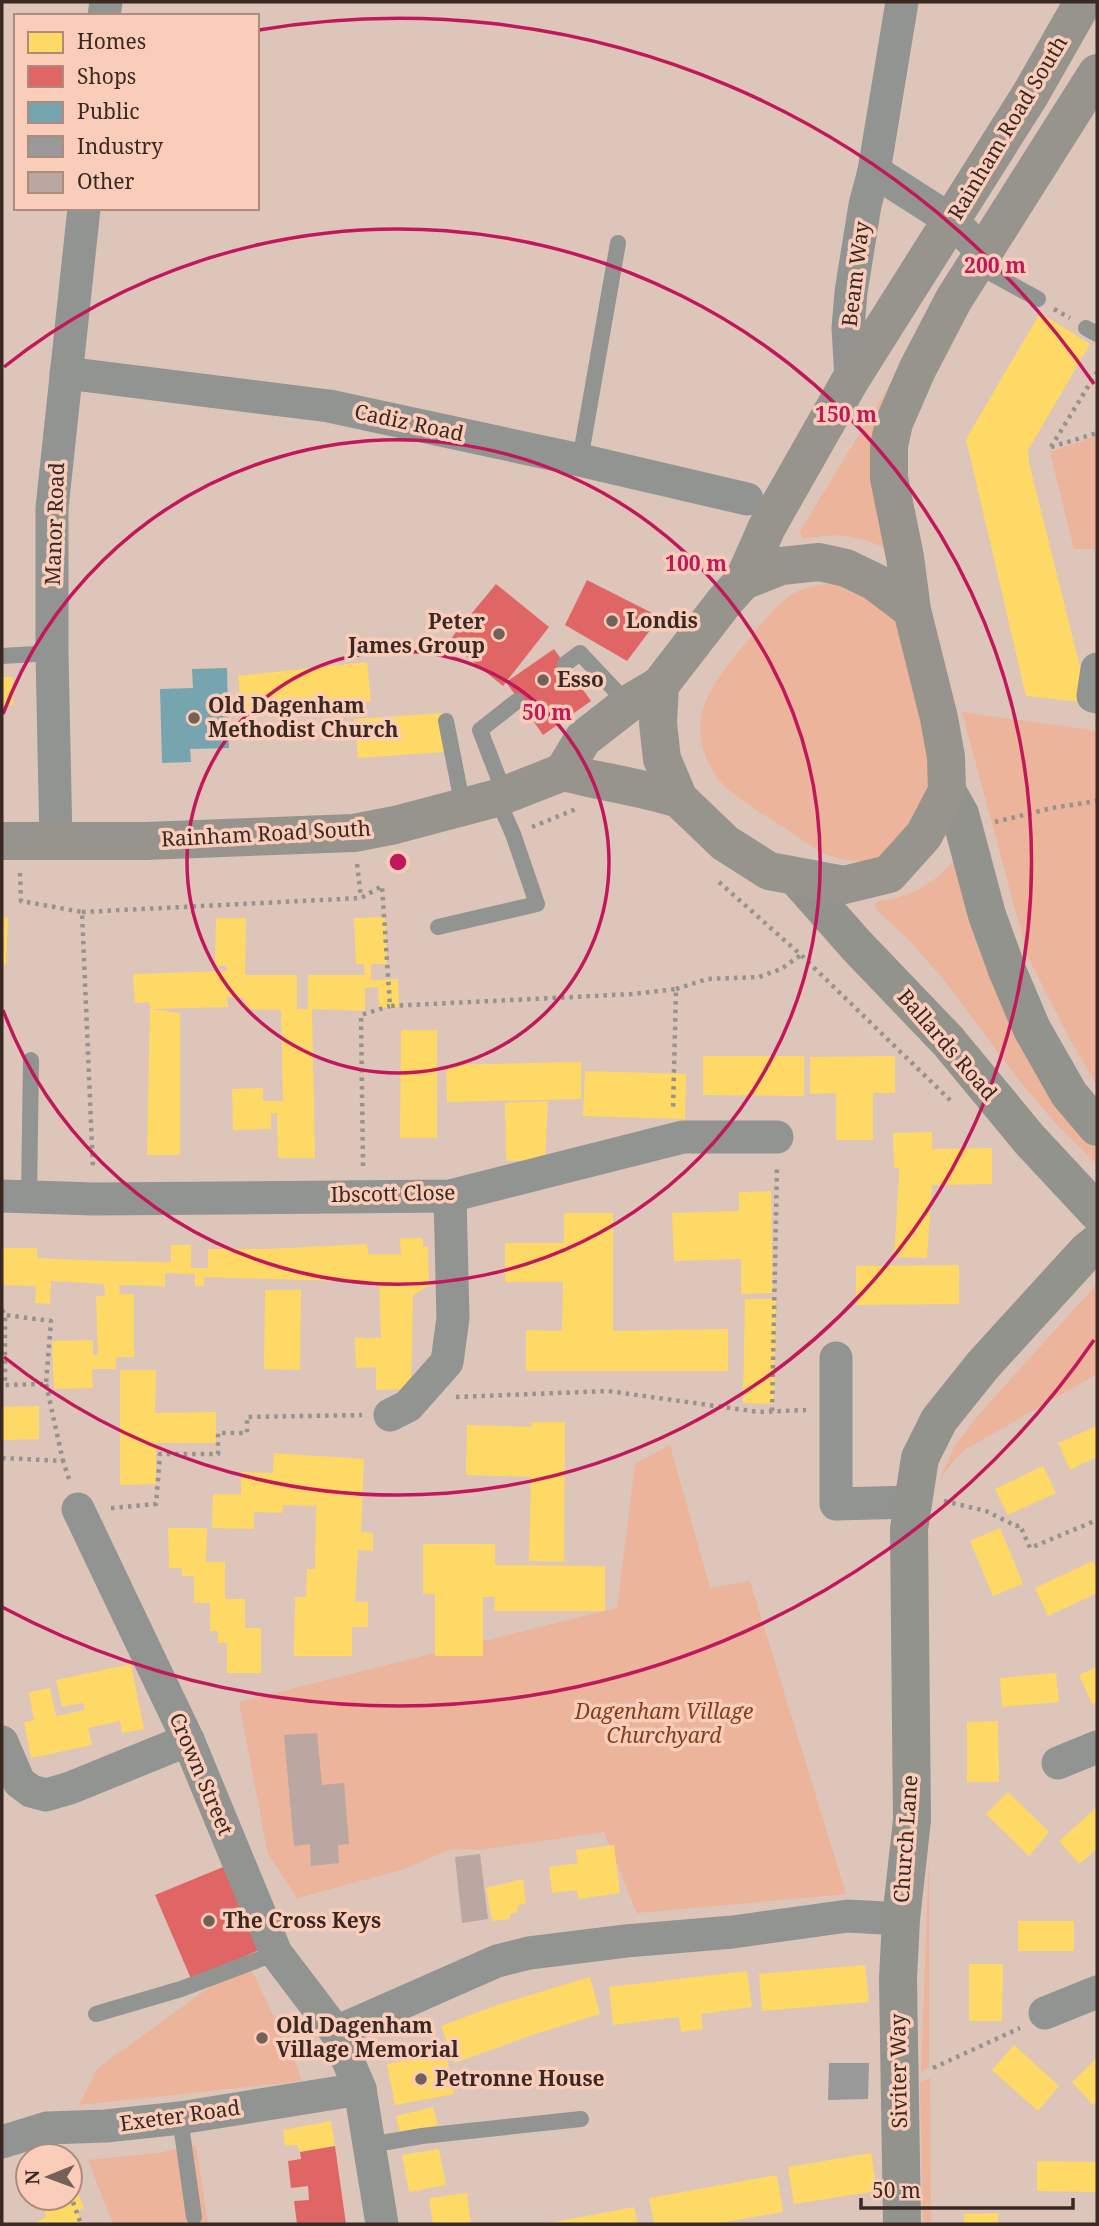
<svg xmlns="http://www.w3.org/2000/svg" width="1099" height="2226" font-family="'Noto Serif',serif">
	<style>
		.green { fill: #ebb49b }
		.homes { fill: #ffd966 }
		.shops { fill: #e06666 }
		.public { fill: #76a5af }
		.industry { fill: #999 }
		.building { fill: #baa7a1 }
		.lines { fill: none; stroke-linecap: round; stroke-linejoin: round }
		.path { stroke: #96928d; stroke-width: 4.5; stroke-dasharray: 3.5 5; stroke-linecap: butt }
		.lane { stroke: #919490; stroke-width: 16 }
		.street { stroke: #919490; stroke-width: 33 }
		.secondary { stroke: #92938c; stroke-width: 38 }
		.primary { stroke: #97948d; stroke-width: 38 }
		.ring { fill: none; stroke: #c2185b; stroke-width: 3.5 }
		.poi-dot { fill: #736057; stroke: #f9cdb9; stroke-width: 2.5 }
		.labels { text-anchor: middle; stroke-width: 7; stroke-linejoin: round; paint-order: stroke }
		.street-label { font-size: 21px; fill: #3a2922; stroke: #f9cdb9 }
		.poi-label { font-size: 21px; font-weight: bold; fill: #3a2922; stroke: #f9cdb9; text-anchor: start }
		.park-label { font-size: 21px; font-style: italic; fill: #803f1d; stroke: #f9cdb9 }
		.centre { fill: #c2185b; stroke: #f9cdb9; stroke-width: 3.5 }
		.ring-label { font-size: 21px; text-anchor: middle; font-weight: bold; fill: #c2185b; stroke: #f9cdb9; stroke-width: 7; stroke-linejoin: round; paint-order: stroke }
	</style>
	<rect width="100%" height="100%" fill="#ddc5ba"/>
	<g class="green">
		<polygon points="954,280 898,403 895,552 866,540 839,535 803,538 800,531"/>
		<polygon points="1097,436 1097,525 1095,549 1074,549 1050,452"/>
		<path d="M 841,583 L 897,612 L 942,785 C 933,797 895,851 886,856 C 870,865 840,861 823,853 C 813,848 802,839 792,833 C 771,818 729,796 715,775 C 704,758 697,734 702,714 C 707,689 733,657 750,638 C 781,601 789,585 841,583 Z"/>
		<polygon points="962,712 1097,731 1097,1085 1067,1034 1028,957"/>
		<path d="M 964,849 L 981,868 L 1097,1134 L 1097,1164 L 1058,1126 L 1021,1083 L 947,984 L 912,943 L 877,910 L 875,905 L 878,901 C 916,898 941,878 964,849 Z"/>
		<polygon points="1097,1284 1097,1374 966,1449 955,1459 939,1481 955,1446 980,1413"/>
		<polygon points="670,1445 710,1588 750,1581 846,1894 637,1913 604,1832 479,1850 452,1849 401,1870 297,1898 268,1854 239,1702 617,1608 635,1464"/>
		<polygon points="929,1855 929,2068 921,2072"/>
		<polygon points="247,1960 296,2064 302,2081 79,2105 98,2068"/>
		<polygon points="930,2078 931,2224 923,2224 920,2083"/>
		<polygon points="196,2145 208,2224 113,2224 88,2160 158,2153"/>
	</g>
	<g class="homes">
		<polygon points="1040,313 1090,344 1028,450 1029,463 1089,703 1026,696 966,439"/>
		<polygon points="367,662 371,701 242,715 238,676"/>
		<rect x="2" y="677" width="11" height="28"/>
		<polygon points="442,713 445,752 358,758 355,719"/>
		<polygon points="2,917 8,918 6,965 2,965"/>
		<polygon points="385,917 387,964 371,964 371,980 398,979 399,1007 379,1008 378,987 365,988 365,1011 312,1009 315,1158 278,1158 277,1113 271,1113 271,1129 233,1130 232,1089 263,1088 263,1101 283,1101 281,1010 245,1009 244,998 226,997 229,1007 150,1009 149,1002 135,1003 133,974 227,971 227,966 215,965 216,918 246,918 245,975 297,975 297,1009 308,1009 308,975 365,975 364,964 356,964 354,918"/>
		<polygon points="150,1009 180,1013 180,1155 147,1155"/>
		<polygon points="401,1030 437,1030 437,1138 400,1138"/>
		<polygon points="703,1056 804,1056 804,1096 703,1095"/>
		<polygon points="895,1056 895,1093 873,1093 873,1140 836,1140 836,1093 810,1094 810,1057"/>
		<polygon points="581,1062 581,1099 447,1102 446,1065"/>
		<polygon points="585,1071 686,1074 685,1119 583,1116"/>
		<polygon points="548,1101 545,1160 506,1161 505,1103"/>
		<polygon points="932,1132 932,1149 992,1148 992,1184 932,1185 927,1258 894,1257 899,1175 899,1168 894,1168 893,1133"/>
		<polygon points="771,1191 773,1293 741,1294 741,1259 674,1261 672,1213 739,1211 739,1192"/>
		<polygon points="564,1213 613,1213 613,1331 728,1329 728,1371 526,1371 526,1330 562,1331 563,1282 505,1282 505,1243 564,1243"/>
		<polygon points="400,1238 423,1238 423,1247 428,1247 429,1285 413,1296 411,1389 376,1390 376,1367 356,1368 355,1338 381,1338 379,1282 204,1277 204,1286 195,1286 195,1274 165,1273 165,1286 119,1285 120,1294 134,1294 134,1357 116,1357 116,1369 92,1369 93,1388 54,1389 52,1341 93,1340 93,1355 98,1355 96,1296 105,1296 104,1284 51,1281 50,1304 35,1303 36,1286 2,1285 2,1248 37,1248 37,1258 104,1261 171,1262 171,1245 191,1245 191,1268 208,1268 208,1249 266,1249 367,1244 368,1254 401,1254"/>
		<polygon points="959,1265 959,1304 856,1305 856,1266"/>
		<polygon points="265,1290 301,1290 300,1370 264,1369"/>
		<polygon points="745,1299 776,1299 774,1404 743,1403"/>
		<polygon points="120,1370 156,1370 155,1413 216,1412 216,1443 156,1443 156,1484 120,1485"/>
		<polygon points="39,1406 39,1439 2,1440 2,1407"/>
		<polygon points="531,1422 565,1422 564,1562 529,1561 531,1477 466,1475 467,1425 532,1427"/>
		<polygon points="1097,1426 1097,1457 1070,1470 1058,1443"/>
		<polygon points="274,1453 364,1459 361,1532 373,1533 373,1551 358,1550 355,1602 368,1602 368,1627 352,1627 352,1656 294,1656 295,1597 306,1597 307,1569 315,1569 316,1503 313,1506 283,1505 282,1513 254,1512 254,1529 212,1528 213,1494 241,1494 241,1472 273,1473"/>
		<polygon points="1043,1466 1056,1493 1008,1515 995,1489"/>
		<polygon points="168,1528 207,1528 206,1562 225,1562 225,1599 245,1599 245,1628 261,1628 261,1673 227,1673 227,1643 218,1643 218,1631 210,1631 210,1603 194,1603 194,1576 182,1576 182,1568 169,1568"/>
		<polygon points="1000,1528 1023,1584 993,1596 970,1541"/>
		<polygon points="423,1544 495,1544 495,1565 605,1566 605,1611 494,1611 495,1597 483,1597 483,1656 435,1656 435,1594 423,1594"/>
		<polygon points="1093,1561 1097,1569 1097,1593 1048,1616 1035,1588"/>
		<polygon points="131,1664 144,1729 122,1733 120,1721 88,1728 92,1745 31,1758 24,1722 34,1720 29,1692 50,1688 56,1716 85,1710 83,1703 62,1707 56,1680"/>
		<polygon points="1097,1667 1097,1702 1092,1704 1079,1675"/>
		<polygon points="1056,1673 1059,1702 1002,1707 1000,1678"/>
		<polygon points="998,1721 999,1782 967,1782 967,1722"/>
		<polygon points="1008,1792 1049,1832 1029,1856 986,1814"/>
		<polygon points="1097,1807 1097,1849 1079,1864 1059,1841"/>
		<polygon points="614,1845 620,1893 578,1899 577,1890 552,1893 549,1867 578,1863 576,1850"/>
		<polygon points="523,1879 526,1904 518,1905 517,1912 510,1914 510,1919 492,1921 486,1888"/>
		<rect x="1018" y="1921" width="56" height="30"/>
		<polygon points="969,1964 1003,1964 1002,2021 969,2021"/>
		<polygon points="865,1965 869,2002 762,2011 759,1974"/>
		<polygon points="747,1971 752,2007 701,2014 703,2029 681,2032 679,2017 613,2025 609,1987"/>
		<polygon points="590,1977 600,2014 529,2036 455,2063 441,2026 497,2005"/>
		<polygon points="1014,2045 1059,2086 1038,2111 992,2070"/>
		<polygon points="446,2053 454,2094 395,2105 387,2064"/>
		<polygon points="1097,2058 1097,2101 1093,2105 1072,2082"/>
		<polygon points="433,2107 438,2125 400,2134 396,2116"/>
		<polygon points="331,2121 335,2146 300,2152 297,2145 285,2146 283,2130"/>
		<polygon points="439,2149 446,2185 409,2192 402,2155"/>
		<polygon points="871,2153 877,2191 794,2204 788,2167"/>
		<polygon points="1037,2161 1097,2162 1097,2192 1037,2191"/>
		<polygon points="70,2173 84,2208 77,2211 83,2224 39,2224 38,2221 47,2217 40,2198 70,2198"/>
		<polygon points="777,2175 783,2212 715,2224 654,2224 649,2198"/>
		<polygon points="467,2193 471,2224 433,2224 429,2198"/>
		<polygon points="634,2207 638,2224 549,2224 549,2223"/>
		<polygon points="998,2213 998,2224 964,2224 964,2214"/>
	</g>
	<g class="shops">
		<polygon points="587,580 660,617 627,661 565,625"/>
		<polygon points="496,584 549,627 503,686 448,642"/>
		<polygon points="554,649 591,701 543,735 506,682"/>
		<polygon points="228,1865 263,1948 192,1981 155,1895"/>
		<polygon points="335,2146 346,2224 297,2224 294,2201 309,2200 308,2186 291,2188 288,2161 301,2159 300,2152"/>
	</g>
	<polygon class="public" points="227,668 229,748 190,749 191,762 162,763 160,689 193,688 192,669"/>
	<polygon class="industry" points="829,2063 869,2063 868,2099 828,2100"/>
	<g class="building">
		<polygon points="317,1733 322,1785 344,1783 349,1844 338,1845 339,1863 311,1866 310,1844 294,1846 284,1735"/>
		<polygon points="480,1854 488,1919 462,1923 455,1857"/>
	</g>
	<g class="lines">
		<g class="path">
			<polyline points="1054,309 1070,318"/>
			<polyline points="1051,447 1097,372"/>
			<polyline points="1051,447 1097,433"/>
			<polyline points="995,822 1052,808 1097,801"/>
			<polyline points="532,827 576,809"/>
			<polyline points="357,864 361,898"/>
			<polyline points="20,873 21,901 82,912 93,1170"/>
			<polyline points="719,882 801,955 952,1102"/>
			<polyline points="82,912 361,898 382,886 390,1006 633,994 676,989 673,1111"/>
			<polyline points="676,989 707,979 759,977 781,969 801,955"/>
			<polyline points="363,1166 361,1015 390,1006"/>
			<polyline points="2,1310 5,1315 5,1385 46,1384 51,1321 5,1315"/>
			<polyline points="46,1384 63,1461"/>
			<polyline points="456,1397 608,1391 759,1412 806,1410"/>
			<polyline points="772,1411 777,1166"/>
			<polyline points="2,1458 63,1461 70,1482"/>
			<polyline points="944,1501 986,1511 1016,1526 1020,1525 1030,1548 1097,1520"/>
			<polyline points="111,1508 156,1504 160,1454 218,1454 218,1433 247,1433 247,1417 362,1415"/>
			<polyline points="933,2068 1020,2028"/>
			<polyline points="70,2194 81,2224"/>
		</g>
		<g class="lane">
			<polyline points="976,265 1038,299"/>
			<polyline points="1086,328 1097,334"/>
			<polyline points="580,460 618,243"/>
			<polyline points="2,656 52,653"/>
			<polyline points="565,664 580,653 628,704"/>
			<polyline points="446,721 463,807"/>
			<polyline points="505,795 480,730 517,701"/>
			<polyline points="438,927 537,904 513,834 497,798"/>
			<polyline points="29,1196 31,1060"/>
			<polyline points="96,2014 181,1989 276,1953"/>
			<polyline points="180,2118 194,2217"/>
			<polyline points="370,2145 422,2136 581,2119"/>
		</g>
		<g class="street">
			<polyline points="104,16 106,2"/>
			<polyline points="874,171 952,221 983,252"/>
			<polyline points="66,373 329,406 580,460 747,499"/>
			<polyline points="851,379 848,328 851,292 865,205 874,171 902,2"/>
			<polyline points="1097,669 1093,696 1097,697"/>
			<polyline points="56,842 52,653 52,508 84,208"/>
			<polyline points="2,1196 94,1199 450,1196 683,1137 777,1137"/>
			<polyline points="836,1358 836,1504 912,1502"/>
			<polyline points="390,1415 408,1406 447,1362 453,1318 450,1196"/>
			<polyline points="78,1509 188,1740 276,1953 336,2032 360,2089 382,2224"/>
			<polyline points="2,1742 19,1782 31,1791 46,1795 70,1788 188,1740"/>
			<polyline points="1058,1763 1097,1747"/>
			<polyline points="1045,2013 1097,1992"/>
			<polyline points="336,2032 497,1961 529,1953 626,1941 733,1932 848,1916 901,1919"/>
			<polyline points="2,2142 47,2128 106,2126 180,2118 360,2089"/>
		</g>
		<g class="secondary">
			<polyline points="947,791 960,814 987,915 1007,970 1032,1029 1069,1094 1097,1127"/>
			<polyline points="797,878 857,946 948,1041 1029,1139 1097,1212"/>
			<polyline points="902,2224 898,1979 901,1919 912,1820 909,1529 920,1458 939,1420 983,1365 1087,1251 1097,1243"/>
		</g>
		<g class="primary">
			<polyline points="743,581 767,527 851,379 1030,95 1083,2"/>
			<polyline points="912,610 875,582 846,568 819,562 781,566 743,581 725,601 660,685 658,723 662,759 679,799 725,843 769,871 844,885 889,874 924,835 947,791 946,757 939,718 912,610 905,557 889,478 889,446 894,423 917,370 954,299 1097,73"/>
			<path d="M 563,772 C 601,782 641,787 679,799"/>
			<polyline points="2,841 146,841 354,833 395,825 497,798 563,772 583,739 628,704 660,685"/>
		</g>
	</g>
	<g class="ring">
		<circle cx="398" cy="862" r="211"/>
		<path d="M3 714A422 422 0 1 1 3 1010"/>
		<path d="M4 367A633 633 0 1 1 4 1357"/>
		<path d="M1094 1340A844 844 0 0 1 2 1607M259 30A844 844 0 0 1 1094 384"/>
	</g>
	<g class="poi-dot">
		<circle cx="612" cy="621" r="7"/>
		<circle cx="499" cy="634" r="7"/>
		<circle cx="543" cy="680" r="7"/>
		<circle cx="194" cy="718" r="7"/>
		<circle cx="209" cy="1921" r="7"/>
		<circle cx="262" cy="2038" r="7"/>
		<circle cx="421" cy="2079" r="7"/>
	</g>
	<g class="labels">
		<g class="street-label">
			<text transform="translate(1008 128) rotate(-59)" y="7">Rainham Road South</text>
			<text transform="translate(856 274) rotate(-83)" y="7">Beam Way</text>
			<text transform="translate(409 423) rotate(12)" y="7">Cadiz Road</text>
			<text transform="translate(55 524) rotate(-88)" y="7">Manor Road</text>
			<text transform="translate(266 834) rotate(-3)" y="7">Rainham Road South</text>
			<text transform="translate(947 1045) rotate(49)" y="7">Ballards Road</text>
			<text transform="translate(393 1194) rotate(-1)" y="7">Ibscott Close</text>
			<text transform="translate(201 1774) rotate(67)" y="7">Crown Street</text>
			<text transform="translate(906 1839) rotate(-86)" y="7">Church Lane</text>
			<text transform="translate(899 2071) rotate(-91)" y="7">Siviter Way</text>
			<text transform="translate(180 2116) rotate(-8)" y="7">Exeter Road</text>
		</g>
		<g class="poi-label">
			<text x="626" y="628">Londis</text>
			<text x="485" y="629" text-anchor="end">Peter<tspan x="485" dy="24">James Group</tspan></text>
			<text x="557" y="687">Esso</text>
			<text x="208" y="713">Old Dagenham<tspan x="208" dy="24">Methodist Church</tspan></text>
			<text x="223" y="1928">The Cross Keys</text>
			<text x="276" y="2033">Old Dagenham<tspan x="276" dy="24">Village Memorial</tspan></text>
			<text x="435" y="2086">Petronne House</text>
		</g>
		<g class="park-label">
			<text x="664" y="1719">Dagenham Village<tspan x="664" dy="24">Churchyard</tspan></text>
		</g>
	</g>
	<circle cx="398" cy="862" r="10" class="centre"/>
	<g class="ring-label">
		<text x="995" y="273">200 m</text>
		<text x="846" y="422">150 m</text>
		<text x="696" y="571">100 m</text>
		<text x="547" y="720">50 m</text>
	</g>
	<rect width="1099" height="2226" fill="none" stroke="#3a2922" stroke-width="7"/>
	<rect x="14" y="14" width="245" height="196" fill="#f9cdb9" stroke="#ad8b7d" stroke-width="2"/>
	<rect x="28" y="32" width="35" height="21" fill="#ffd966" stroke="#ad8b7d" stroke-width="2"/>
	<text x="77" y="49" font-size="21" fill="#3a2922">Homes</text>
	<rect x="28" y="66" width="35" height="21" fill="#e06666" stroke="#ad8b7d" stroke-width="2"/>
	<text x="77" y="84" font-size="21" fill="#3a2922">Shops</text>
	<rect x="28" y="102" width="35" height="21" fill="#76a5af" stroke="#ad8b7d" stroke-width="2"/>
	<text x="77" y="119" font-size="21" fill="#3a2922">Public</text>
	<rect x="28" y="136" width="35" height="21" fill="#999999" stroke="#ad8b7d" stroke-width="2"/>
	<text x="77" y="154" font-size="21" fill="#3a2922">Industry</text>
	<rect x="28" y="172" width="35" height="21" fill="#baa7a1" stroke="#ad8b7d" stroke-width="2"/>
	<text x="77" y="189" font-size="21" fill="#3a2922">Other</text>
	<g transform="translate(49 2177) rotate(269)"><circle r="33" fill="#f9cdb9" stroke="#ad8b7d" stroke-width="2"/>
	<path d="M0-5L12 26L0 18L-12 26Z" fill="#736057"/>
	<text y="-10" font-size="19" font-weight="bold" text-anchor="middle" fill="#3a2922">N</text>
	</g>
	<path d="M861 2198v10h212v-10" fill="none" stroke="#3a2922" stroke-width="3.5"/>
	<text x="872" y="2198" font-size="21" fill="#3a2922" stroke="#f9cdb9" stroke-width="5" paint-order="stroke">50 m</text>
</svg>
